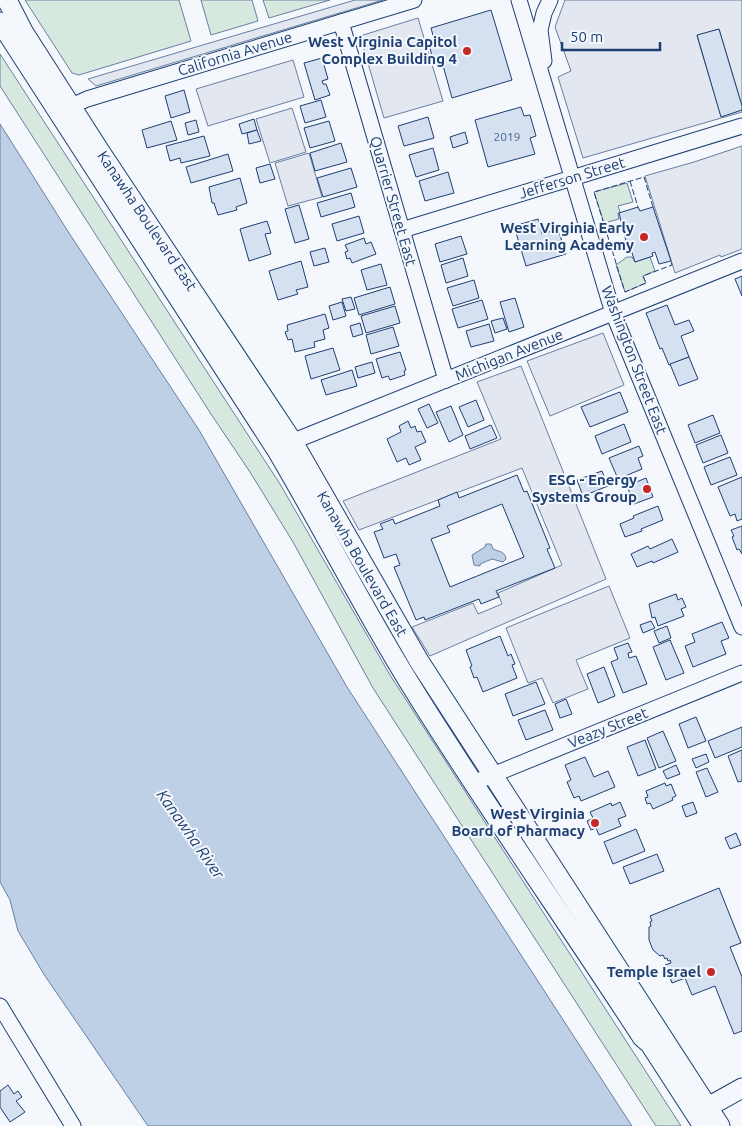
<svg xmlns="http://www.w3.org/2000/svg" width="742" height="1126" font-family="Ubuntu,sans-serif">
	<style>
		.green { fill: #d7e8df; stroke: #687fa3 }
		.parking { fill: #e3e8f0; stroke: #687fa3 }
		.water { fill: #bed0e5; stroke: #687fa3 }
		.building { fill: #d5e0f0; stroke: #1d3f73; fill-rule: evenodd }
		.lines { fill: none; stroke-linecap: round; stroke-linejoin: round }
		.minor-casing { stroke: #1d3f73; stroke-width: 17 }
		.major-casing { stroke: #1d3f73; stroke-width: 21 }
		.minor { stroke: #f4f7fb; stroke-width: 15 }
		.major { stroke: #f4f7fb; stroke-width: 19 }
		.fence { stroke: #1d3f73; stroke-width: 1; stroke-dasharray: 6 2.5; stroke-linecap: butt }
		.poi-dot { fill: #c62828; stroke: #f4f7fb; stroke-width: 2 }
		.labels { text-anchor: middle; stroke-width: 4; stroke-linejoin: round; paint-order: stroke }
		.number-label { font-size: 12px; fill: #4b6792 }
		.poi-label { font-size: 15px; font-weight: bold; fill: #1d3f73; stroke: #f4f7fb; text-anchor: end }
		.street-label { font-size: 15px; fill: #1d3f73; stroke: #f4f7fb }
		.water-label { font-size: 16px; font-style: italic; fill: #1d3f73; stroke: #f4f7fb }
	</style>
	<rect width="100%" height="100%" fill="#f4f7fb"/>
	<g class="green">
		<polygon points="25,0 179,0 191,41 79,75 72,73"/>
		<polygon points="201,0 252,0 258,21 211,35"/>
		<polygon points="263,0 330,0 269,18"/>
		<polygon points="0,54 280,484 390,675 681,1126 656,1126 373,688 293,542 250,472 211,414 0,86"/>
		<polygon points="627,183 633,202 618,206 620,212 618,213 619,219 604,223 594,192"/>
		<polygon points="627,257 632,257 635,262 650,257 655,271 643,276 646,283 625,292 616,265"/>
	</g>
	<g class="parking">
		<polygon points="355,0 383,0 96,86 88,79"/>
		<polygon points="565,0 742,0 742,106 719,29 697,36 721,116 742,110 742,112 583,158 558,77 571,71 555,27"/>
		<polygon points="418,18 443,101 384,118 360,36"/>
		<polygon points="293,60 304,97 208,126 196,89"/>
		<polygon points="292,108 306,152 270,163 256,119"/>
		<polygon points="742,146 742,249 721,257 720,255 675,273 645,176 694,162"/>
		<polygon points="309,153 322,197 288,206 275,163"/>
		<polygon points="603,333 624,385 550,416 527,361"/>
		<polygon points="521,366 606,579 430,656 412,627 473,603 478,614 502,604 498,593 562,565 522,468 359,530 343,501 501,439 477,382"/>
		<polygon points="609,586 630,638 576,660 588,689 553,703 542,678 528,683 506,628"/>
	</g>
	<g class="water">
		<polygon points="0,124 69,233 199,430 347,687 632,1126 148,1126 45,976 18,931 10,900 0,882"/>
		<path d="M 486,544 L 491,544 L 493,549 C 499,552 505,551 506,559 L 503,562 L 492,559 L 480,564 L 480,566 L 474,565 L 472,555 L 485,547 Z"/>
	</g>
	<g class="building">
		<polygon points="491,10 512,80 452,98 441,58 433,60 429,44 435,43 431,28"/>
		<polygon points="719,29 742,106 742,110 721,117 697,35"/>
		<polygon points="322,58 328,79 322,81 323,84 326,84 330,95 315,100 304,63"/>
		<polygon points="184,90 190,112 171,118 165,96"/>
		<polygon points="321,100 326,117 305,123 300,106"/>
		<polygon points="521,107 524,116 530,115 536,136 530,138 535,154 488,167 475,120"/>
		<polygon points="428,117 434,138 404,146 398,126"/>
		<polygon points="254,119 257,130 242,134 239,124"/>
		<polygon points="196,120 199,132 188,135 185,123"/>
		<polygon points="171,121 177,140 147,148 142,130"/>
		<polygon points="329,121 335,141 310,148 304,128"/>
		<polygon points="257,130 261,141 249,144 247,133"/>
		<polygon points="465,132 468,143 453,148 450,137"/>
		<polygon points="204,136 210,156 181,163 180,158 170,161 166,146"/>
		<polygon points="341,143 347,162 315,171 310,153"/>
		<polygon points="433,148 439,170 416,177 409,155"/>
		<polygon points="228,154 233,171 191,183 186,167"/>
		<polygon points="270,164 275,179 260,183 256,168"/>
		<polygon points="351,168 357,187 323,197 317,178"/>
		<polygon points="448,172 454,193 425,201 419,181"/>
		<polygon points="240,178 247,203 236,207 237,210 218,215 214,203 212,203 209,187"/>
		<polygon points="351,193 355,207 321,217 317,203"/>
		<polygon points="299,205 309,239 295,243 285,209"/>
		<polygon points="638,207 640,211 653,207 671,261 659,264 655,252 652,253 653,256 635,262 629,244 627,245 619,213"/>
		<polygon points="359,216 364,233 337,241 332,224"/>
		<polygon points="538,219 542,234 558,229 566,254 526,266 514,226"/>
		<polygon points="267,221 271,233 265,234 271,254 249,261 240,229"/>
		<polygon points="461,236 467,254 440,262 435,244"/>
		<polygon points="364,238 366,244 371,242 376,254 352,263 350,258 347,259 345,252 348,251 345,245"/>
		<polygon points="325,248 329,262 314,266 310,252"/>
		<polygon points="463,258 468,276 446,283 441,265"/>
		<polygon points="301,261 308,287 296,290 298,294 278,300 269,271"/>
		<polygon points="381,264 387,285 367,290 361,270"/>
		<polygon points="742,276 742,296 735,279"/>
		<polygon points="474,280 479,298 453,306 447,288"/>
		<polygon points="390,287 395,304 359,315 354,298"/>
		<polygon points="351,297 355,309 346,311 342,299"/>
		<polygon points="515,298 524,327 509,332 500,302"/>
		<polygon points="482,300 488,319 458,328 452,309"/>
		<polygon points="342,302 346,316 333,320 329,306"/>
		<polygon points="667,305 675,325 689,320 694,331 681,336 689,357 669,365 662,348 660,349 646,313"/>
		<polygon points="395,306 400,323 366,333 361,316"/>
		<polygon points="325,314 329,328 323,330 325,339 314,342 315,347 295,352 292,339 288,340 285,332 288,331 287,325"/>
		<polygon points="503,318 507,329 495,333 491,321"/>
		<polygon points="360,323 363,334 353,337 350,326"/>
		<polygon points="489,324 494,341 471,347 466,331"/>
		<polygon points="393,327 399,346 371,354 366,335"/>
		<polygon points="333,348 340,370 311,379 305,356"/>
		<polygon points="400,352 406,370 404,371 405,375 390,380 388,376 382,378 376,359"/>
		<polygon points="689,357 698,379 679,386 670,364"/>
		<polygon points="372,362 375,373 358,378 355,367"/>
		<polygon points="352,370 357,386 326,395 321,380"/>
		<polygon points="620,392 628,412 590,427 581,407"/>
		<polygon points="476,400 484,420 468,427 459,407"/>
		<polygon points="429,404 438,423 427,428 418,409"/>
		<polygon points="451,406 463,435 449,442 436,412"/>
		<polygon points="713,415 720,433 695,443 688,425"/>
		<polygon points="408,421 411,428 415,426 417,432 421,431 426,442 415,447 421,460 409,465 406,458 397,462 387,439 401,432 399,426"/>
		<polygon points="624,424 631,442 602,454 595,436"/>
		<polygon points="491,425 497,438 470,449 465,436"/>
		<polygon points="721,435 728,453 703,463 696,445"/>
		<polygon points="639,446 643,456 638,458 642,469 618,479 609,458"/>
		<polygon points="730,457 737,475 711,485 704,467"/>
		<polygon points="602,471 608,486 583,496 577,480"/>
		<path d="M 517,475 L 524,492 L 527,491 L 550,548 L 547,549 L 555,568 L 496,591 L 499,597 L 481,604 L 479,599 L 425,620 L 424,617 L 416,620 L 394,567 L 400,565 L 396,554 L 384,558 L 374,532 L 383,529 L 380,524 L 393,519 L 395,524 L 440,506 L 438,500 L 457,492 L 459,498 ZM 502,504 L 524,557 L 450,587 L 431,539 L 450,532 L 447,526 Z"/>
		<polygon points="742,477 742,519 737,521 735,514 730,516 718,487"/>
		<polygon points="646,478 653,497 634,504 627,486"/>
		<polygon points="658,506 663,520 641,529 642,531 625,537 620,524 634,518 633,516"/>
		<polygon points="742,526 742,554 739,549 737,550 732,537 734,536 731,530"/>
		<polygon points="672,539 678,552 653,563 652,561 637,567 631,554 648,546 650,549"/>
		<polygon points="676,594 678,600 682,598 686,607 681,609 684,616 658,626 655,617 652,618 649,604"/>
		<polygon points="651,621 655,628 643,633 640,625"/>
		<polygon points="722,622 729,638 721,641 726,654 693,667 685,646 695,642 692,634"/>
		<polygon points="667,626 671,638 659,643 654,631"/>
		<polygon points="500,636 508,656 511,654 515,664 512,665 517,678 483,692 477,677 474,678 470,667 472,666 466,650"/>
		<polygon points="670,640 684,673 666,680 653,647"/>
		<polygon points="628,643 632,652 628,653 629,658 636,656 647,684 623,693 611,662 618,659 614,648"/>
		<polygon points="604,667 615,696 598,703 587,674"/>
		<polygon points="536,682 545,704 513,716 505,694"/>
		<polygon points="566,699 572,714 560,718 555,704"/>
		<polygon points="545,710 553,730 526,740 518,720"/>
		<polygon points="696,717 706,741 688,748 679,724"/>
		<polygon points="742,727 742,747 715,758 708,741"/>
		<polygon points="663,731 676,761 659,768 647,738"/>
		<polygon points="645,740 656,769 638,776 627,747"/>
		<polygon points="742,750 742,781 738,782 728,756"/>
		<polygon points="706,754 709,762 696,768 692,759"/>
		<polygon points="585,757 594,777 608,771 615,787 581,801 579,796 574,798 567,782 571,780 565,765"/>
		<polygon points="676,765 680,774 667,779 663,771"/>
		<polygon points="707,768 718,792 706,797 696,772"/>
		<polygon points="665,783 666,786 671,784 676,796 672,798 673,800 653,809 650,803 647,804 645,798 648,797 646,791"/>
		<polygon points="620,802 626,816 618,819 621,826 599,835 596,828 591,830 587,821 593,818 590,812 611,803 612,806"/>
		<polygon points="693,802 697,813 686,817 682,806"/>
		<polygon points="636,829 645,851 613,864 604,842"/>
		<polygon points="736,833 741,845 730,849 725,838"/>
		<polygon points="657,854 664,871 630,884 623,867"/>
		<polygon points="719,888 741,943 730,947 742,977 742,1031 734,1034 715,986 692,995 685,978 672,983 665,965 671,963 670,960 668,961 667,958 665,959 663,955 660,956 653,950 649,940 649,927 651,926 650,922 652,921 650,916"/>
		<polygon points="8,1085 14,1094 18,1091 22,1097 16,1101 25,1112 10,1122 0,1107 0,1091"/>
	</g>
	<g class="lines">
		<g class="minor-casing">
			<g id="minor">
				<polyline points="519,0 613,313 742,627"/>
				<polyline points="341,22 446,380"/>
				<polyline points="544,61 540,30 544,13 550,0"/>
				<polyline points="61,111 87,99 414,0"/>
				<polyline points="402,230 742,126"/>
				<polyline points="284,445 742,261"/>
				<polyline points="473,783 742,673"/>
				<polyline points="0,1006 73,1126"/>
			</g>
		</g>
		<g class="major-casing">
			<g id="major">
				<polyline points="7,0 24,33 99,150 293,442 419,661 720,1126"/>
				<path d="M 0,22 L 276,449 C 321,525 361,604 407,679 C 482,801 564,917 642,1037 L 650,1044 L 703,1126"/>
				<polyline points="699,1112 742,1088"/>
			</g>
		</g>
		<use href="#minor" class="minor"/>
		<use href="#major" class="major"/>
		<g class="fence">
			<polyline points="630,181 638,207"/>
			<polyline points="653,207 644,177 594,192 625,292 646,283 643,276 672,265 671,261"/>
		</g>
	</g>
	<g class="poi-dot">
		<circle cx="467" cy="51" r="5"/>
		<circle cx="644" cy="237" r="5"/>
		<circle cx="647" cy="489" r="5"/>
		<circle cx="595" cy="823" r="5"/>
		<circle cx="711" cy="972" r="5"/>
	</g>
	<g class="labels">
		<g class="number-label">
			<text x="507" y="141">2019</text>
		</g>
		<g class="poi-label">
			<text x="457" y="47">West Virginia Capitol<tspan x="457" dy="17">Complex Building 4</tspan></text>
			<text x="634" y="233">West Virginia Early<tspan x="634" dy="17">Learning Academy</tspan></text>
			<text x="637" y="485">ESG - Energy<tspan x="637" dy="17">Systems Group</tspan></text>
			<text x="585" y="819">West Virginia<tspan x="585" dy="17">Board of Pharmacy</tspan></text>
			<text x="701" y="977">Temple Israel</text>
		</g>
		<g class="street-label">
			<text transform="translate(235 54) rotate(-17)" y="5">California Avenue</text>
			<text transform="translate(572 178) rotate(-17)" y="5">Jefferson Street</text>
			<text transform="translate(393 201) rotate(74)" y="5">Quarrier Street East</text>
			<text transform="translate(147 221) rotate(56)" y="5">Kanawha Boulevard East</text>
			<text transform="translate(509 355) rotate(-22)" y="5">Michigan Avenue</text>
			<text transform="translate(634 360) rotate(69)" y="5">Washington Street East</text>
			<text transform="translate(362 564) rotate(60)" y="5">Kanawha Boulevard East</text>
			<text transform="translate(608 728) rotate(-22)" y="5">Veazy Street</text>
		</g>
		<g class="water-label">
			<text transform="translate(191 834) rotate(55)" y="6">Kanawha River</text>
		</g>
	</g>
	<path d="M562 42v8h98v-8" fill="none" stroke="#1d3f73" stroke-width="2.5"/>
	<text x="570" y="42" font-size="15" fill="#1d3f73" stroke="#f4f7fb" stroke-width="4" paint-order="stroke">50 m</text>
</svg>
